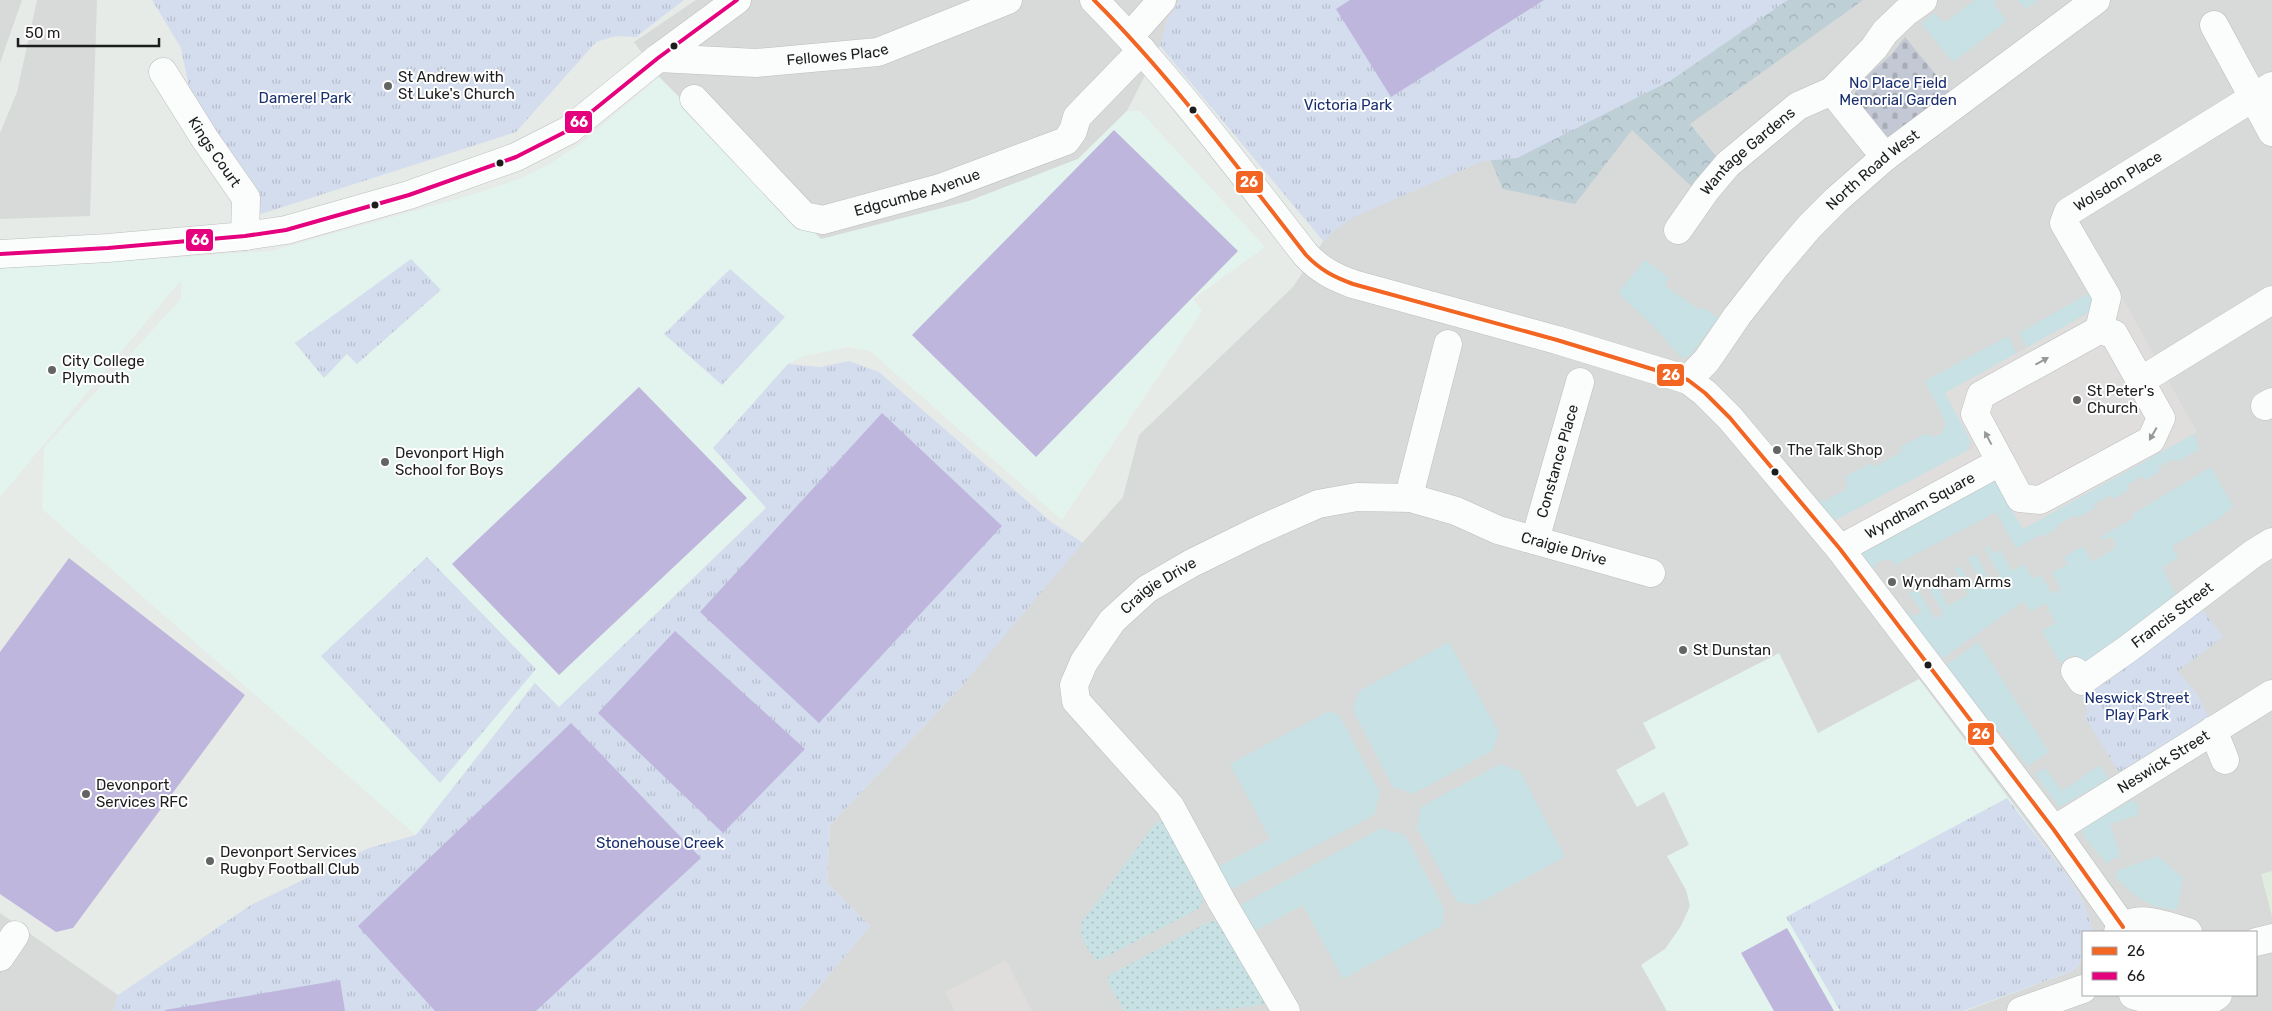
<svg xmlns="http://www.w3.org/2000/svg" width="2272" height="1011" font-family="Rubik,sans-serif">
	<style>
		.residential { fill: #d7dad8; fill-rule: evenodd }
		.commercial { fill: #e0ecdd }
		.education { fill: #e2f4ed }
		.grass { fill: url(#grass-dots) }
		.forest { fill: url(#forest-crowns) }
		.cemetery { fill: url(#cemetery-stones) }
		.park { fill: url(#park-tufts) }
		.garden { fill: #c8e1e4 }
		.pitch { fill: #beb6dc }
		.plaza { fill: #e0dddd }
		.lines { fill: none; stroke-linecap: round; stroke-linejoin: round }
		.minor-casing { stroke: #bcbebd; stroke-width: 29 }
		.minor { stroke: #fbfcfc; stroke-width: 28 }
		.bus-1-casing { stroke: #fff; stroke-width: 8 }
		.bus-2-casing { stroke: #fff; stroke-width: 8 }
		.bus-1 { stroke: #f26522; stroke-width: 4 }
		.bus-2 { stroke: #e5007d; stroke-width: 4 }
		.oneway { fill: #979898 }
		.bus-dot { fill: #1d1d1d; stroke: #fff; stroke-width: 2 }
		.poi-dot { fill: #636564; stroke: #fff; stroke-width: 2 }
		.labels { text-anchor: middle; stroke-width: 4; stroke-linejoin: round; paint-order: stroke }
		.street-label { font-size: 15px; fill: #1d1d1d; stroke: #fff }
		.poi-label { font-size: 15px; fill: #1d1d1d; stroke: #fff; text-anchor: start }
		.park-label { font-size: 15px; fill: #182e6e; stroke: #fff }
		.line-badge { stroke: #fff; stroke-width: 2 }
		.badge-label { font-size: 14px; text-anchor: middle; font-weight: bold; fill: #fff }
	</style>
	<defs>
		<pattern id="grass-dots" width="8" height="8" patternUnits="userSpaceOnUse" patternTransform="scale(1.25)"><rect width="8" height="8" fill="#c8e1e4"/><path d="M2 2h.1M6 6h.1" fill="none" stroke="#abc1c3" stroke-width="1.8" stroke-linecap="round"/></pattern>
		<pattern id="forest-crowns" width="20" height="18" patternUnits="userSpaceOnUse" patternTransform="scale(1.25)"><rect width="20" height="18" fill="#becfd6"/><path d="M2 6a3 3 0 1 1 6 0M12 15a3 3 0 1 1 6 0" fill="none" stroke="#a3b1b7"/></pattern>
		<pattern id="cemetery-stones" width="16" height="16" patternUnits="userSpaceOnUse" patternTransform="scale(1.25)"><rect width="16" height="16" fill="#c3c9d4"/><path d="M2 7V4a2 2 0 0 1 4 0v3zM10 15v-3a2 2 0 0 1 4 0v3z" fill="#a7acb6"/></pattern>
		<pattern id="park-tufts" width="24" height="20" patternUnits="userSpaceOnUse" patternTransform="scale(1.25)"><rect width="24" height="20" fill="#d4ddee"/><path d="M3 7l-1-3M5 7V3M7 7l1-3M15 17l-1-3M17 17v-4M19 17l1-3" fill="none" stroke="#b6bdcc"/></pattern>
	</defs>
	<rect width="100%" height="100%" fill="#e6ebe8"/>
	<g class="residential">
		<polygon points="0,0 22,0 0,63"/>
		<polygon points="37,0 97,0 90,216 0,219 0,133 17,92"/>
		<polygon points="696,0 1180,0 1167,21 1160,46 1127,111 1078,159 969,201 821,240 659,77 634,42"/>
		<path d="M 1763,0 L 2272,0 L 2272,1011 L 799,1011 L 870,926 L 827,883 L 830,825 L 961,687 L 1035,596 L 1123,497 L 1139,435 L 1293,287 L 1328,234 L 1349,218 ZM 2083,932 L 2256,932 L 2256,995 L 2083,995 Z"/>
		<polygon points="0,913 118,995 113,1011 0,1011"/>
	</g>
	<polygon class="commercial" points="2272,871 2272,917 2261,874"/>
	<g class="education">
		<polygon points="659,77 821,239 969,201 1078,159 1127,111 1140,111 1265,247 1193,299 1202,311 1062,520 870,351 848,347 804,356 788,364 713,448 766,507 559,708 534,683 416,835 42,509 44,448 181,299 181,280 0,497 0,269 272,251 478,193 519,179 548,165 580,144"/>
		<polygon points="1779,653 1818,733 1919,679 2069,878 2084,903 2083,961 2072,971 1965,1011 1667,1011 1641,965 1665,949 1681,926 1690,906 1686,890 1667,856 1689,845 1664,792 1637,807 1616,770 1656,748 1643,723"/>
	</g>
	<g class="grass">
		<path d="M 1161,821 L 1166,821 L 1205,895 L 1200,908 L 1098,961 C 1089,953 1078,935 1082,922 L 1155,824 Z"/>
		<path d="M 1214,921 L 1220,922 L 1265,999 L 1265,1003 C 1248,1011 1150,1011 1124,1011 L 1108,982 L 1108,976 L 1208,922 Z"/>
	</g>
	<polygon class="forest" points="1736,0 1863,0 1690,124 1719,160 1693,188 1632,130 1575,204 1503,189 1481,138"/>
	<polygon class="cemetery" points="1905,37 1950,92 1890,137 1881,133 1859,104 1855,93 1859,83 1892,54"/>
	<g class="park">
		<polygon points="152,0 684,0 636,37 616,36 596,42 516,132 261,214 192,103 181,48"/>
		<polygon points="1180,0 1788,0 1670,81 1517,158 1483,161 1354,217 1335,230 1324,242 1160,46 1167,21"/>
		<polygon points="411,259 441,290 357,364 347,354 324,378 295,343"/>
		<polygon points="730,269 785,317 722,385 664,334"/>
		<polygon points="849,361 879,372 1050,521 1083,543 961,687 830,825 827,883 870,926 799,1011 113,1011 118,995 251,905 369,848 416,835 535,683 559,707 766,508 713,448 788,364 820,367"/>
		<polygon points="427,557 536,669 440,783 321,656"/>
		<polygon points="2197,602 2223,637 2178,671 2197,694 2209,717 2119,772 2084,716 2088,713 2080,692"/>
		<polygon points="2007,798 2069,878 2084,903 2093,929 2092,932 2083,932 2083,961 2072,971 1963,1011 1840,1011 1786,917"/>
	</g>
	<g class="garden">
		<polygon points="1975,0 1996,0 1993,3 2007,21 1953,62 1921,23 1935,13 1944,23"/>
		<polygon points="2018,0 2038,0 2025,9"/>
		<polygon points="1645,260 1669,278 1665,286 1700,310 1702,307 1718,318 1690,356 1681,357 1652,325 1618,293"/>
		<polygon points="2091,292 2099,306 2027,348 2019,333"/>
		<polygon points="2008,336 2017,354 1945,393 1971,440 1967,451 1837,520 1832,519 1818,499 1825,501 1845,490 1847,481 1844,477 1871,463 1874,467 1902,452 1900,447 1925,434 1934,437 1942,433 1946,423 1925,381"/>
		<polygon points="2193,434 2200,449 2176,462 2174,459 2158,467 2160,472 2145,480 2142,476 2127,485 2129,490 2113,499 2110,495 2094,504 2095,508 2077,518 2075,515 2057,525 2058,528 2042,537 2040,535 2016,548 1996,512 1895,565 1893,561 1885,559 1876,563 1874,571 1860,554 1996,480 2023,529"/>
		<polygon points="2211,467 2233,506 2220,518 2172,546 2178,558 2162,567 2179,601 2084,672 2074,654 2060,663 2042,631 2056,623 2045,603 2031,612 2024,601 1940,660 1903,615 1908,612 1913,617 1922,612 1909,593 1917,589 1935,619 1944,614 1926,584 1934,580 1948,606 1968,595 1955,569 1960,566 1970,584 1979,578 1968,558 1976,554 1990,581 2000,576 1985,548 1989,546 1993,554 2000,550 2012,571 2024,564 2032,579 2041,575 2052,594 2061,589 2052,573 2068,564 2064,557 2083,546 2092,562 2115,548 2115,541 2111,537 2102,540 2100,537 2134,518 2133,514"/>
		<polygon points="1449,642 1499,733 1493,750 1413,794 1393,787 1353,710 1359,691"/>
		<polygon points="1978,642 2049,752 2028,766 1945,666"/>
		<polygon points="1329,711 1339,715 1380,792 1374,815 1229,891 1216,868 1270,839 1230,764"/>
		<polygon points="1500,764 1520,771 1565,857 1475,905 1457,902 1417,828 1421,807"/>
		<polygon points="2100,765 2109,779 2059,807 2035,774 2045,768 2062,791"/>
		<polygon points="2132,800 2138,805 2138,815 2110,824 2120,857 2114,858 2107,864 2086,839 2082,829"/>
		<polygon points="1381,828 1405,835 1444,909 1442,925 1343,979 1303,905 1251,933 1237,907"/>
		<path d="M 2158,856 L 2183,878 L 2177,910 C 2148,907 2136,898 2116,878 L 2116,871 Z"/>
	</g>
	<g class="pitch">
		<polygon points="1350,0 1544,0 1391,97 1336,9"/>
		<polygon points="1114,130 1238,251 1036,457 912,335"/>
		<polygon points="639,387 747,498 559,675 452,564"/>
		<polygon points="882,413 1002,526 819,723 700,612"/>
		<polygon points="69,558 245,695 73,928 56,932 0,894 0,652"/>
		<polygon points="675,631 805,749 723,833 598,713"/>
		<polygon points="571,723 701,858 536,1011 435,1011 358,926"/>
		<polygon points="1787,928 1834,1011 1774,1011 1741,953"/>
		<polygon points="340,980 345,1011 165,1011 165,1010"/>
	</g>
	<g class="plaza">
		<polygon points="2121,295 2197,432 2023,529 1995,480 1860,554 1834,521 1974,447 1945,393"/>
		<polygon points="1006,960 1032,1011 955,1011 945,992"/>
	</g>
	<g class="lines">
		<g class="minor-casing">
			<g id="minor">
				<path d="M 1094,0 C 1172,78 1238,168 1306,255 C 1320,270 1334,277 1353,284 L 1557,340 L 1688,380 L 1705,393 L 1730,418 L 1840,549 L 2054,830 L 2123,927"/>
				<polyline points="2214,25 2272,132"/>
				<polyline points="1130,36 1162,0"/>
				<path id="s1" d="M 658,58 L 756,63 L 878,52 L 1008,0"/>
				<path id="s2" d="M 163,72 L 205,139 L 246,198 L 245,236"/>
				<polyline points="1832,91 1885,157"/>
				<path id="s3" d="M 694,99 L 804,216 L 823,220 L 940,188 L 1066,141 L 1073,131 L 1077,117 L 1142,50"/>
				<path id="s4" d="M 1678,230 L 1706,190 L 1728,164 L 1798,106 L 1832,91 L 1874,48 L 1885,32 L 1906,12 L 1923,0"/>
				<polyline points="0,254 108,248 245,236 286,230 409,195 516,157 569,130 658,58 737,0"/>
				<path id="s5" d="M 2099,330 L 2114,334 L 2161,418 L 2151,440 L 2040,500 L 2020,498 L 1975,414 L 1981,395 L 2099,330 L 2107,297 L 2064,223 L 2068,212 L 2272,86"/>
				<path id="s6" d="M 1688,380 L 1707,360 L 1737,316 L 1776,266 L 1809,227 L 1836,200 L 1885,157 L 2096,0"/>
				<polyline points="2142,380 2272,300"/>
				<polyline points="2265,406 2272,402"/>
				<polyline points="1411,498 1412,484 1448,344"/>
				<path id="s7" d="M 1535,540 L 1580,382"/>
				<path id="s8" d="M 1840,549 L 2000,462"/>
				<path id="s9" d="M 2075,671 L 2082,681 L 2129,648 L 2254,553 L 2272,542"/>
				<polyline points="2213,730 2225,760"/>
				<path id="s10" d="M 2054,830 L 2272,694"/>
				<path d="M 2118,932 C 2136,911 2165,926 2188,932"/>
				<polyline points="2256,942 2272,938"/>
				<polyline points="0,957 15,935"/>
				<path d="M 2133,995 C 2156,1002 2200,1011 2218,995"/>
				<path id="s11" d="M 1286,1011 L 1222,902 L 1170,806 L 1076,701 L 1074,685 L 1084,662 L 1112,621 L 1147,589 L 1192,563 L 1257,531 L 1318,504 L 1357,497 L 1411,498 L 1456,511 L 1498,530 L 1651,573"/>
				<polyline points="2021,1011 2083,989"/>
			</g>
		</g>
		<use href="#minor" class="minor"/>
		<g class="bus-1-casing">
			<path id="bus-1" d="M 1094,0 C 1172,78 1238,168 1306,255 C 1320,270 1334,277 1353,284 L 1557,340 L 1688,380 L 1705,393 L 1730,418 L 1840,549 L 2054,830 L 2123,927"/>
		</g>
		<g class="bus-2-casing">
			<polyline id="bus-2" points="0,254 108,248 245,236 286,230 409,195 516,157 569,130 658,58 737,0"/>
		</g>
		<use href="#bus-1" class="bus-1"/>
		<use href="#bus-2" class="bus-2"/>
	</g>
	<defs><path id="oneway-solid" d="M-6-.8H1V-3.2L6.5 0L1 3.2V.8H-6Z" transform="scale(1.25)"/></defs>
	<g class="oneway">
		<use href="#oneway-solid" transform="translate(2042 361) rotate(-29)"/>
		<use href="#oneway-solid" transform="translate(2153 434) rotate(120)"/>
		<use href="#oneway-solid" transform="translate(1988 438) rotate(-118)"/>
	</g>
	<g class="bus-dot">
		<circle cx="674" cy="46" r="4.5"/>
		<circle cx="1193" cy="110" r="4.5"/>
		<circle cx="500" cy="163" r="4.5"/>
		<circle cx="375" cy="205" r="4.5"/>
		<circle cx="1775" cy="472" r="4.5"/>
		<circle cx="1928" cy="665" r="4.5"/>
	</g>
	<g class="poi-dot">
		<circle cx="388" cy="86" r="5"/>
		<circle cx="52" cy="370" r="5"/>
		<circle cx="2077" cy="400" r="5"/>
		<circle cx="1777" cy="450" r="5"/>
		<circle cx="385" cy="462" r="5"/>
		<circle cx="1892" cy="582" r="5"/>
		<circle cx="1683" cy="650" r="5"/>
		<circle cx="86" cy="794" r="5"/>
		<circle cx="210" cy="861" r="5"/>
	</g>
	<g class="labels">
		<g class="street-label">
			<text dy="5" stroke="none"><textPath href="#s1" startOffset="180">Fellowes Place</textPath></text>
			<text dy="5" stroke="none"><textPath href="#s2" startOffset="95">Kings Court</textPath></text>
			<text dy="5" stroke="none"><textPath href="#s4" startOffset="106">Wantage Gardens</textPath></text>
			<text dy="5" stroke="none"><textPath href="#s6" startOffset="281">North Road West</textPath></text>
			<text dy="5" stroke="none"><textPath href="#s5" startOffset="722">Wolsdon Place</textPath></text>
			<text dy="5" stroke="none"><textPath href="#s3" startOffset="278">Edgcumbe Avenue</textPath></text>
			<text dy="5" stroke="none"><textPath href="#s7" startOffset="82">Constance Place</textPath></text>
			<text dy="5" stroke="none"><textPath href="#s8" startOffset="91">Wyndham Square</textPath></text>
			<text dy="5" stroke="none"><textPath href="#s11" startOffset="961">Craigie Drive</textPath></text>
			<text dy="5" stroke="none"><textPath href="#s11" startOffset="526">Craigie Drive</textPath></text>
			<text dy="5" stroke="none"><textPath href="#s9" startOffset="124">Francis Street</textPath></text>
			<text dy="5" stroke="none"><textPath href="#s10" startOffset="129">Neswick Street</textPath></text>
		</g>
		<g class="poi-label">
			<text x="398" y="82">St Andrew with<tspan x="398" dy="17">St Luke's Church</tspan></text>
			<text x="62" y="366">City College<tspan x="62" dy="17">Plymouth</tspan></text>
			<text x="2087" y="396">St Peter's<tspan x="2087" dy="17">Church</tspan></text>
			<text x="1787" y="455">The Talk Shop</text>
			<text x="395" y="458">Devonport High<tspan x="395" dy="17">School for Boys</tspan></text>
			<text x="1902" y="587">Wyndham Arms</text>
			<text x="1693" y="655">St Dunstan</text>
			<text x="96" y="790">Devonport<tspan x="96" dy="17">Services RFC</tspan></text>
			<text x="220" y="857">Devonport Services<tspan x="220" dy="17">Rugby Football Club</tspan></text>
		</g>
		<g class="park-label">
			<text x="1898" y="88">No Place Field<tspan x="1898" dy="17">Memorial Garden</tspan></text>
			<text x="305" y="103">Damerel Park</text>
			<text x="1348" y="110">Victoria Park</text>
			<text x="2137" y="703">Neswick Street<tspan x="2137" dy="17">Play Park</tspan></text>
			<text x="660" y="848">Stonehouse Creek</text>
		</g>
	</g>
	<g class="line-badge">
		<rect x="564" y="110" width="29" height="24" rx="5" fill="#e5007d"/>
		<rect x="1235" y="170" width="29" height="24" rx="5" fill="#f26522"/>
		<rect x="185" y="228" width="29" height="24" rx="5" fill="#e5007d"/>
		<rect x="1656" y="363" width="29" height="24" rx="5" fill="#f26522"/>
		<rect x="1967" y="722" width="28" height="24" rx="5" fill="#f26522"/>
	</g>
	<g class="badge-label">
		<text x="579" y="127">66</text>
		<text x="1249" y="187">26</text>
		<text x="200" y="245">66</text>
		<text x="1671" y="380">26</text>
		<text x="1981" y="739">26</text>
	</g>
	<rect x="2082" y="931" width="175" height="65" fill="#ffffff" stroke="#a5a5a5"/>
	<rect x="2092" y="947" width="25" height="8" fill="#f26522" stroke="#a5a5a5"/>
	<text x="2127" y="956" font-size="15" fill="#1d1d1d">26</text>
	<rect x="2092" y="972" width="25" height="8" fill="#e5007d" stroke="#a5a5a5"/>
	<text x="2127" y="981" font-size="15" fill="#1d1d1d">66</text>
	<path d="M18 38v8h141v-8" fill="none" stroke="#1d1d1d" stroke-width="2.5"/>
	<text x="25" y="38" font-size="15" fill="#1d1d1d" stroke="#ffffff" stroke-width="4" paint-order="stroke">50 m</text>
</svg>
